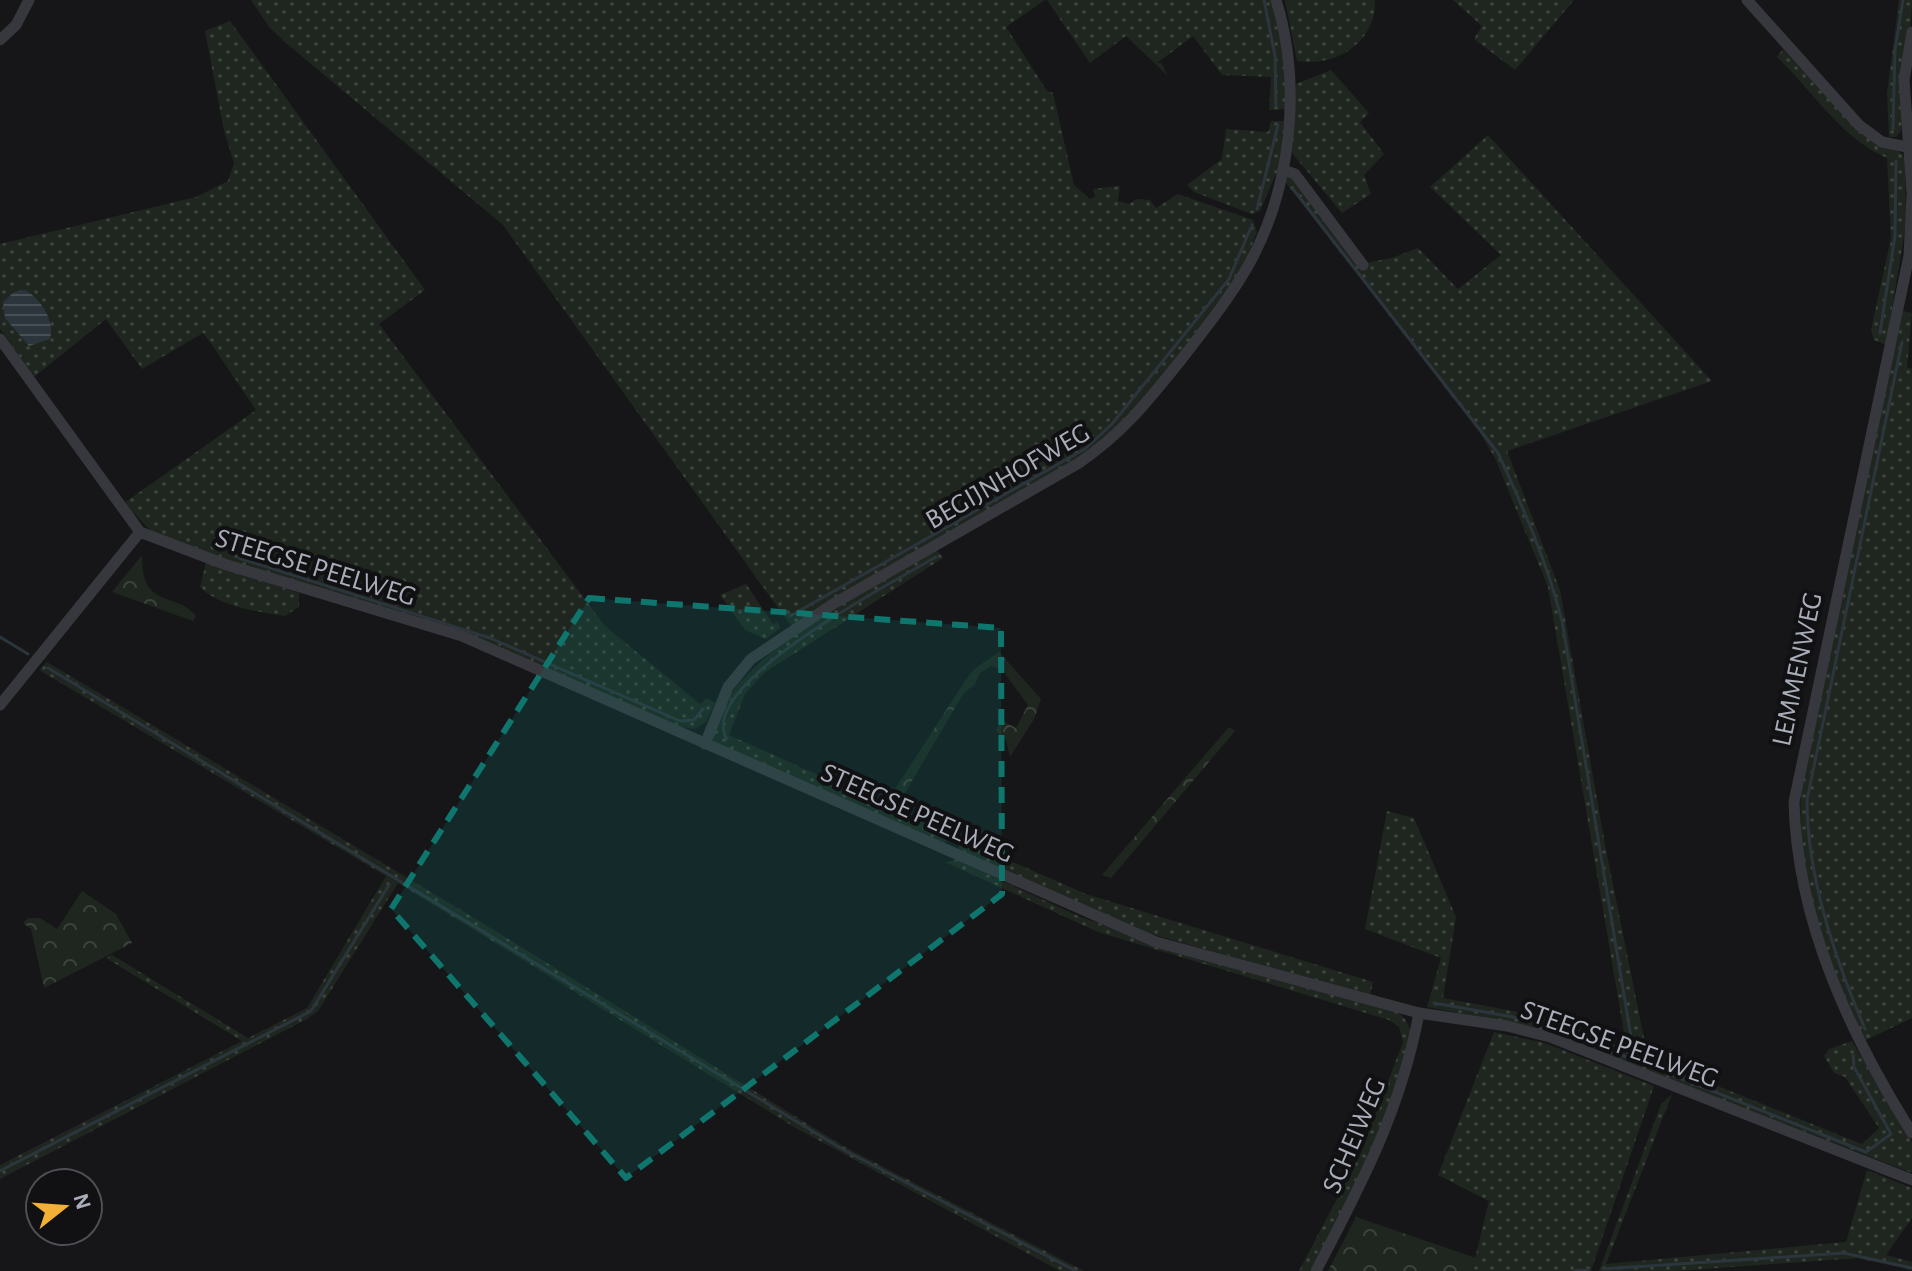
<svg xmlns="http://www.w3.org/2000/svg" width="1912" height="1271" font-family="'Alegreya Sans',sans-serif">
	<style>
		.grass { fill: url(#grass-dots) }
		.forest { fill: url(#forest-crowns) }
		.water { fill: url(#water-rules) }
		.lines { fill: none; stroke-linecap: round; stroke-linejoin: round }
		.stream { stroke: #2c353c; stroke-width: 3 }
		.street { stroke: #37383d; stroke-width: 11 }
		.marked { fill: #0f766e; fill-opacity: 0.2; stroke: #0f766e; stroke-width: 6; stroke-dasharray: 16 10; stroke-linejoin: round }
		.labels { text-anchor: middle; stroke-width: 8; stroke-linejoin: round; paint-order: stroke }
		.street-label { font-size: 28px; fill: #a8adb8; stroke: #111113 }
	</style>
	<defs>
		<pattern id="grass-dots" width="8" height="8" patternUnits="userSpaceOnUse" patternTransform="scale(2)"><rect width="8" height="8" fill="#1e261f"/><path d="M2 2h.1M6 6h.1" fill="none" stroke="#3c433d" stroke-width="1.8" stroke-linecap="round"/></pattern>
		<pattern id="forest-crowns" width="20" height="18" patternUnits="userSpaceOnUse" patternTransform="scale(2)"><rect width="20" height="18" fill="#1e261f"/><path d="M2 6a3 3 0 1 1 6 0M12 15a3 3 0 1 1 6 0" fill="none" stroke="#3c433d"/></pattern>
		<pattern id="water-rules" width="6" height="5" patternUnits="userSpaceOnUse" patternTransform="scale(2)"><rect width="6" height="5" fill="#2c353c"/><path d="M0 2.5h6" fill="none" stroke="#485056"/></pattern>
	</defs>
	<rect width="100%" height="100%" fill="#161618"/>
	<g class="grass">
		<polygon points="251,0 1045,0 1006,27 1047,91 1053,93 1074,185 1090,199 1095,197 1093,189 1120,186 1118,201 1129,204 1136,199 1150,200 1156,208 1178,194 1253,220 1257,232 1241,273 1161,380 1102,444 791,626 503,225 286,43 270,28"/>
		<polygon points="1047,0 1273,0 1285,51 1285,109 1269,110 1271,77 1222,75 1193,36 1157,63 1161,63 1168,76 1126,36 1090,63"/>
		<path d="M 1285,0 L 1375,0 C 1377,40 1337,68 1297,61 Z"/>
		<polygon points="1453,0 1574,0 1515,70 1474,39 1482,26"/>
		<polygon points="1899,0 1912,0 1912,6 1901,131 1896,137 1889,137 1887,93"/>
		<polygon points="230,21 425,290 379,324 605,626 700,704 707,698 715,703 706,722 695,729 680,727 421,618 215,556 150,530 124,503 256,410 210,342 203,333 142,369 106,319 34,377 0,329 0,244 196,197 228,181 234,163 224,131 205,31"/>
		<path d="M 1783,49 L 1850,121 L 1901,153 L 1905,159 L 1906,223 L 1886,345 L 1874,340 L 1871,330 L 1891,238 L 1887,158 C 1841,138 1813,91 1777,57 Z"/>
		<polygon points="1331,70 1369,113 1360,122 1384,154 1364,175 1371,194 1342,213 1292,153 1296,84"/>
		<polygon points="1271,121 1284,121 1279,167 1260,211 1252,214 1194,192 1187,185 1222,159 1226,129 1268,132"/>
		<polygon points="1488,135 1712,381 1507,451 1560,590 1606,850 1648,1058 1862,1144 1879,1128 1845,1077 1834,1073 1824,1056 1829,1049 1852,1041 1912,1142 1912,1173 1534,1027 1427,1007 1441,958 1365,929 1387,811 1414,818 1456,917 1443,998 1560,1020 1627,1050 1548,587 1495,458 1480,433 1283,179 1295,177 1359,264 1392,258 1418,248 1458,289 1501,255 1430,187"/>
		<path d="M 1903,311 L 1912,313 L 1907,367 L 1912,369 L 1912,1018 L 1864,1041 C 1825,967 1796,876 1801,792 Z"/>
		<path d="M 937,550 L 943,558 L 764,673 L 745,694 L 729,735 L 951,835 L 942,846 L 720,747 L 713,740 C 715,662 876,586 937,550 Z"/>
		<path d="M 206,562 L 299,593 L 299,607 L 285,616 C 259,612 219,607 200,587 Z"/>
		<polygon points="746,584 773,624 778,622 780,628 766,639 745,630 720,595"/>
		<polygon points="47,662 471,916 845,1147 1084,1271 1060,1271 794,1127 398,883 318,1011 307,1019 0,1179 0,1165 242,1041 106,958 112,955 248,1038 307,1008 386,876 39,670"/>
		<polygon points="962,840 1086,894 1373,982 1370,995 1126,927 957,851"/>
		<path d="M 956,860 L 1083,918 L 1230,965 L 1391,1008 C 1410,1020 1412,1027 1410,1050 L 1365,1168 L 1310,1271 L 1299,1271 L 1359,1157 L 1403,1042 L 1399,1027 L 1389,1020 L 1098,932 L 945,862 Z"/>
		<polygon points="1494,1032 1545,1043 1654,1086 1591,1271 1472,1271 1489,1201 1438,1175"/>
		<polygon points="1672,1094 1606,1264 1846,1242 1867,1170 1912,1188 1912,1218 1886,1255 1912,1262 1912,1270 1857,1258 1677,1271 1599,1271 1661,1104"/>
	</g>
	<g class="forest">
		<path d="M 142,555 C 141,610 176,591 196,616 L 193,621 L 112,592 Z"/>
		<polygon points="999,652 1041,699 1034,719 1010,757 1006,740 996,731 1001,720 1016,728 1028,705 1003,671 992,666 980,673 974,686 965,691 896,808 886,803 965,681 974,669"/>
		<polygon points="1229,727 1235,731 1111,878 1102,875"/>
		<polygon points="82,891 116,914 132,943 44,988 31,929 23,923 28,918 40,918 57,929"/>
		<polygon points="1356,1217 1476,1258 1472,1271 1328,1271"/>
	</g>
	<path class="water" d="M 25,290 C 41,299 55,321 50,339 L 29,346 L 5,318 L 3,302 L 14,292 Z"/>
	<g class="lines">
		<g class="stream">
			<polyline points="1264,0 1275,56 1276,105"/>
			<polyline points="1893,129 1895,50 1903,0"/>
			<path d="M 1293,189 L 1498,453 C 1523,507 1547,562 1562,621 L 1633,1049"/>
			<polyline points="1257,209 1278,125"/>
			<polyline points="1880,333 1895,236 1896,161"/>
			<polyline points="239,558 490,638 680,721 694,720 703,709"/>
			<polyline points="790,616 1085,449 1112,424 1229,279 1252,225"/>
			<polyline points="0,637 28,654"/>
			<polyline points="48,668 842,1149 1076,1271"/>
			<path d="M 727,739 C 693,685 899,579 936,557"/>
			<polyline points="1434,1003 1541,1022"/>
			<polyline points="1556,1029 1866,1152 1891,1134 1854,1067 1853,1055"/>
			<path d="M 1865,1029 C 1835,958 1807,877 1807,800 L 1902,342"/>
			<polyline points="0,1171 311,1011 389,885"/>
			<polyline points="1603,1269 1844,1253 1912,1268"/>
			<polyline points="1575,1271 1588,1270"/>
		</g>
		<g class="street">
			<polyline points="1747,0 1859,125 1882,142 1907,147"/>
			<polyline points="1912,32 1904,80 1912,192"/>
			<polyline points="0,40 16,25 29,0"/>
			<polyline points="1283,170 1295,174 1363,265"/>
			<path d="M 1912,196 L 1909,256 L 1794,802 C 1797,922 1850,1034 1912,1133"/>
			<polyline points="0,339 140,532 224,564 462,636 1156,942 1419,1013 1507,1026 1550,1037 1912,1180"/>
			<polyline points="0,705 140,532"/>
			<path d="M 705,744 L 728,687 L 751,659 L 833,604 L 1079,463 C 1124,432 1147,402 1181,360 C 1205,329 1229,299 1248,266 C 1292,188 1302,84 1276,0"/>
			<path d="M 1316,1271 C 1361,1185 1401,1110 1419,1013"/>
		</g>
	</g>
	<path class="marked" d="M 589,598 L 1001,628 L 1002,894 L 626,1178 L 391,909 Z"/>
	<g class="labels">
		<g class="street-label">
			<text transform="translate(1007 475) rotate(-30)" y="10">BEGIJNHOFWEG</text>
			<text transform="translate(316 566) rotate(17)" y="10">STEEGSE PEELWEG</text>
			<text transform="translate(1796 669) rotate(-78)" y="10">LEMMENWEG</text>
			<text transform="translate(918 812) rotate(24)" y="10">STEEGSE PEELWEG</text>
			<text transform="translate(1620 1043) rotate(20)" y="10">STEEGSE PEELWEG</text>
			<text transform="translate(1353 1135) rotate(-67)" y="10">SCHEIWEG</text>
		</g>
	</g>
	<g transform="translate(64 1207) rotate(73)"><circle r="38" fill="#111113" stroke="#4d4f55" stroke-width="2"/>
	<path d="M0-6L14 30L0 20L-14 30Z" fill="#f2b134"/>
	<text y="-12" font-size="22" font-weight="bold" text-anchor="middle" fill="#a8adb8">N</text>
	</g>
</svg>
